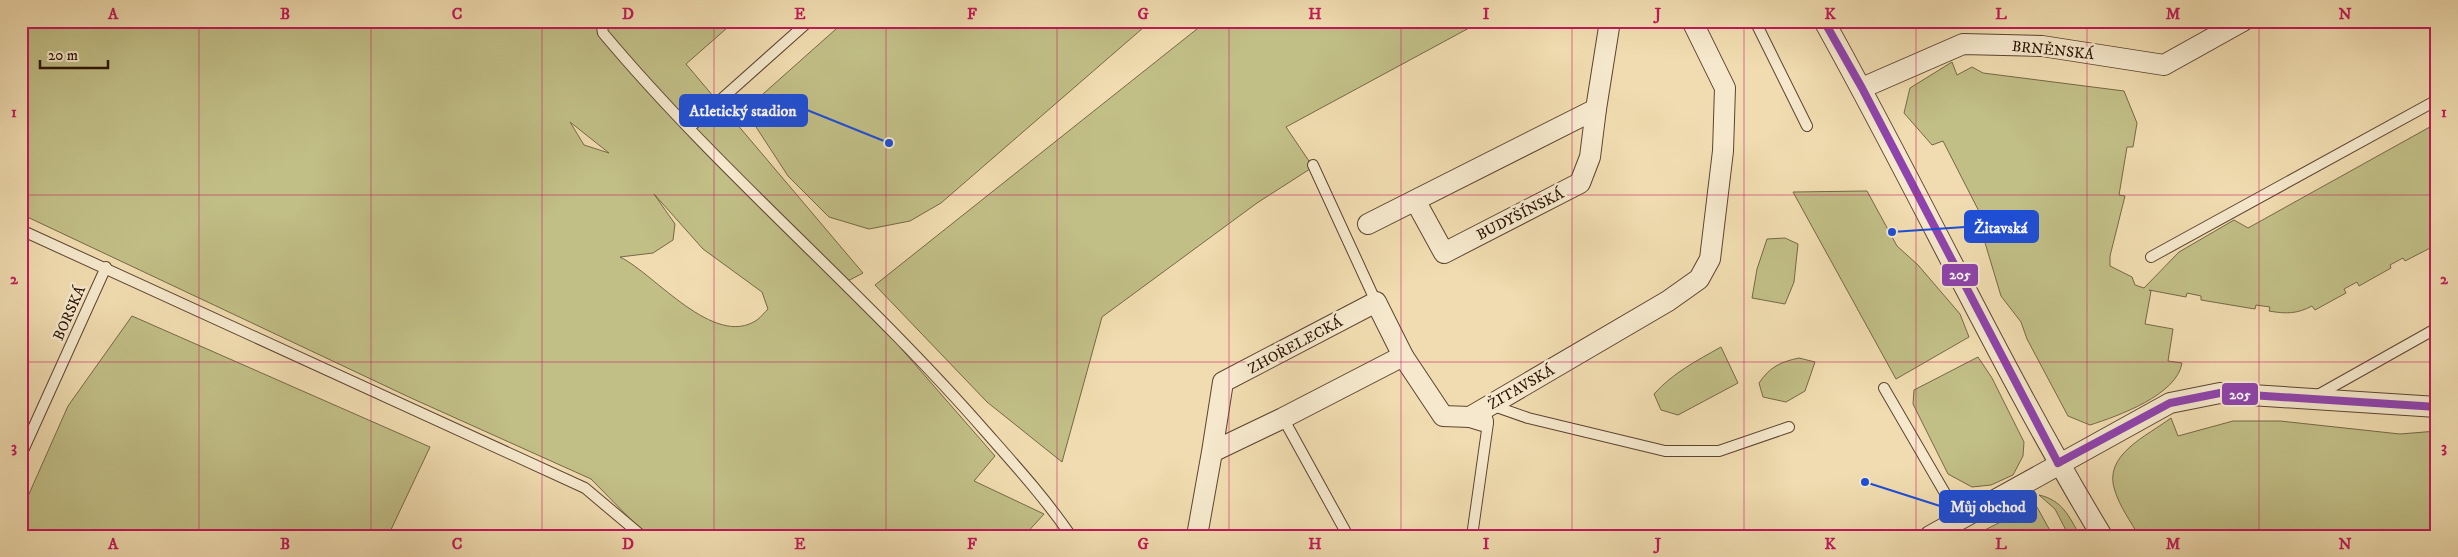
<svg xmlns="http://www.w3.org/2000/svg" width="2458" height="557" font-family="'IM FELL DW Pica',serif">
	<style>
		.green { fill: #c1be86; stroke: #766846; fill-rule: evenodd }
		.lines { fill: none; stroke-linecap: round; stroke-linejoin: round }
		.service-casing { stroke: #5d4430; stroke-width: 12 }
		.minor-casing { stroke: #5d4430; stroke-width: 22 }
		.service { stroke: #f5e8cc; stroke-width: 10 }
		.minor { stroke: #f5e8cc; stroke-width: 20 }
		.bus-1-casing { stroke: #f5e8cc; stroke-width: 11 }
		.bus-1 { stroke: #8e44ad; stroke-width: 8 }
		.grid { fill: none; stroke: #c2185b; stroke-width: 1; stroke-opacity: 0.55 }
		.labels { text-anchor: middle; stroke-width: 5; stroke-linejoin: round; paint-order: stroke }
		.street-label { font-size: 15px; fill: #2c1205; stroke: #f5e8cc }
		.leader { fill: none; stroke: #1d4ed8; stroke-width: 2 }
		.callout-dot { fill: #1d4ed8; stroke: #f5e8cc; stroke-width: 2 }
		.callout { fill: #1d4ed8; stroke: #1d4ed8; stroke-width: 2 }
		.callout-label { font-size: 16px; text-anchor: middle; font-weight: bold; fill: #fff }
		.line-badge { stroke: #f5e8cc; stroke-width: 2 }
		.badge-label { font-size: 14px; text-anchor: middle; font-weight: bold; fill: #fff }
		.neatline { fill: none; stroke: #c2185b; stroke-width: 2 }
		.grid-label { font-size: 16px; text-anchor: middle; font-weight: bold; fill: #c2185b }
	</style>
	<rect width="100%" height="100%" fill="#f0dcb0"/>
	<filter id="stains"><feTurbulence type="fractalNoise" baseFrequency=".004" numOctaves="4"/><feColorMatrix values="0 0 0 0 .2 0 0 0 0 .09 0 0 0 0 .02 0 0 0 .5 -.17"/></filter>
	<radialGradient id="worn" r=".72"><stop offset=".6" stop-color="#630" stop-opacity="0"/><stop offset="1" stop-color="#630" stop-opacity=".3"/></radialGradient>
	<g class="green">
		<path d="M 21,21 L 735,21 L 686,64 L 863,273 L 844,283 L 995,456 L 974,481 L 1044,514 L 1024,536 L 647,536 L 591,479 L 411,398 L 21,214 ZM 570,122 L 609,153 L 584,145 ZM 654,194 L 703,249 L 762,292 L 768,309 C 765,312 761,317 757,320 C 714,349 655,274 620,257 L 653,253 L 673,240 L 675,224 Z"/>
		<polygon points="845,21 1151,21 941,203 910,221 869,229 829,217 788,176 745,110"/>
		<polygon points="1207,21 1482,21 1286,127 1313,167 1257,203 1102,317 1062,462 987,402 875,285"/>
		<path d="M 1952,62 L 1957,75 L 1972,67 L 1983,73 L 2124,91 L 2137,123 L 2133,147 L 2127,147 L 2119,195 L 2125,196 L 2110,256 L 2110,266 L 2132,277 L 2135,285 L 2144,288 L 2179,252 L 2234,220 L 2248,228 L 2437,123 L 2436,245 L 2405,261 L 2403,258 L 2390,265 L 2391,268 L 2359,286 L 2357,282 L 2344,289 L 2346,293 L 2315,310 L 2312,306 C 2297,314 2286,314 2269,311 L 2270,307 L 2256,305 L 2255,309 L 2201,300 L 2201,296 L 2187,293 L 2186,297 L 2149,290 L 2151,291 L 2145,324 L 2173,329 L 2168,361 L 2182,363 C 2177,395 2118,416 2090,425 L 2068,416 L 2027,339 L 2021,322 L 2001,296 L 1983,236 L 1987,227 L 1943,141 L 1932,145 L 1904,113 L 1910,88 Z"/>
		<polygon points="1867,191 1897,246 1918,265 1960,314 1969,337 1896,379 1793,192"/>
		<polygon points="1785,238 1798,244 1794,282 1785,304 1752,298 1757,269 1767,239"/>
		<polygon points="132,316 430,447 388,536 21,536 21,512 68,406"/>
		<path d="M 1721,347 L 1738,383 L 1678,415 L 1661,410 L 1654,394 C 1673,373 1696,361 1721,347 Z"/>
		<polygon points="1978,357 1992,378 2024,442 2023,456 2013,475 1991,485 1972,487 1948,474 1913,404 1914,390"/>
		<path d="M 1799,358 L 1815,362 L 1805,391 L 1786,402 L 1763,397 L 1759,383 C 1770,367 1780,362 1799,358 Z"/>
		<path d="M 2171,418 L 2178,436 L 2233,421 L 2280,421 L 2400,434 L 2437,431 L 2437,536 L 2139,536 C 2131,522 2120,507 2115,491 C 2102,455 2147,436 2171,418 Z"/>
		<path d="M 2039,495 C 2062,500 2069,516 2080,536 L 2069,536 L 2055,509 Z"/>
		<polygon points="2037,507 2053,536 1973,536 2028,508"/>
	</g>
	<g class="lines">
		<g class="service-casing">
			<g id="service">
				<path d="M 601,21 L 603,33 C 721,174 864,292 985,431 C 1015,465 1045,498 1071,536"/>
				<polyline points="1755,21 1807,126"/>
				<polyline points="689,128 809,21"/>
				<polyline points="1313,165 1376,302"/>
				<polyline points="21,230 585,488 642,536"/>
				<polyline points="2151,257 2437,100"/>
				<polyline points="1884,388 1960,519"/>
				<polyline points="2316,396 2437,328"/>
				<polyline points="1491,405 1528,418 1665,451 1719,451 1789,427"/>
				<polyline points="1283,418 1348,536"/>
				<polyline points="21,455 106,267"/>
				<polyline points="1472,536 1488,423"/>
			</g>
		</g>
		<g class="minor-casing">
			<g id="minor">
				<path d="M 1824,21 C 1919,191 2001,369 2102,536"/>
				<polyline points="1862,88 1963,44 2042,46 2164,65 2243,21"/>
				<polyline points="1416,202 1444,253 1580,183 1590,157 1596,109"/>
				<polyline points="1368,224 1596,109 1610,21"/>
				<polyline points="1403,356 1443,416 1470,417 1483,421"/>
				<polyline points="1470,417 1668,301 1699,279 1710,259 1723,151 1725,88 1692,21"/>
				<polyline points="1197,536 1212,452 1283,418 1403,356 1376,302 1223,382 1212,452"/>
				<polyline points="1930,536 2170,403 2220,393 2437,407"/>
			</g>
		</g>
		<use href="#service" class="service"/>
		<use href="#minor" class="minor"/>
		<g class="bus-1-casing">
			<g id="bus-1">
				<polyline points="1824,21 1862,88 2058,463"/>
				<polyline points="2058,463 2170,403 2220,393 2437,407"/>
			</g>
		</g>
		<use href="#bus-1" class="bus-1"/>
	</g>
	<path class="grid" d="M 199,21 L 199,536M 371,21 L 371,536M 542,21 L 542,536M 714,21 L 714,536M 886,21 L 886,536M 1057,21 L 1057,536M 1229,21 L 1229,536M 1401,21 L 1401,536M 1572,21 L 1572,536M 1744,21 L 1744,536M 1916,21 L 1916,536M 2087,21 L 2087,536M 2259,21 L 2259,536M 21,195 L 2437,195M 21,362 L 2437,362"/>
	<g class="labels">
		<g class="street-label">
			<text transform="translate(2053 50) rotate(6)" y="5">BRNĚNSKÁ</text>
			<text transform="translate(1520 214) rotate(-27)" y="5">BUDYŠÍNSKÁ</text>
			<text transform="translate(69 313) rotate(-66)" y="5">BORSKÁ</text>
			<text transform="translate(1295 345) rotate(-28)" y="5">ZHOŘELECKÁ</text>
			<text transform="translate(1521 387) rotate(-30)" y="5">ŽITAVSKÁ</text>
		</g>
	</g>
	<path class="leader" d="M889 143L807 110M1892 232L1965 227M1865 482L1940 506"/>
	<g class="callout-dot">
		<circle cx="889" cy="143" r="5"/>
		<circle cx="1892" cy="232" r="5"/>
		<circle cx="1865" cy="482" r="5"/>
	</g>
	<g class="callout">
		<rect x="680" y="95" width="127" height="31" rx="5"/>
		<rect x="1965" y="211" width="73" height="31" rx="5"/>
		<rect x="1940" y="491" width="96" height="31" rx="5"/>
	</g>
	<g class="callout-label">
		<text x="743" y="116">Atletický stadion</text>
		<text x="2001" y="233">Žitavská</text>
		<text x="1988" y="512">Můj obchod</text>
	</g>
	<g class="line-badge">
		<rect x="1941" y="263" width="38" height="24" rx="5" fill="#8e44ad"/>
		<rect x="2221" y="382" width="38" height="24" rx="5" fill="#8e44ad"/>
	</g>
	<g class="badge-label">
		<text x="1960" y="279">205</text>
		<text x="2240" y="399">205</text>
	</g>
	<rect width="2458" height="557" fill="none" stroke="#f0dcb0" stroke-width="55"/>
	<path d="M40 60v8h68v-8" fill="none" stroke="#2c1205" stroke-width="2.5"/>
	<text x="48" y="60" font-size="15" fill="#2c1205" stroke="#f5e8cc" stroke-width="4" paint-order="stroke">20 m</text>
	<rect x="28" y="28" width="2402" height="502" class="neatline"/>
	<g class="grid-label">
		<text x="113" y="19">A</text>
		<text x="285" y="19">B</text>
		<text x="457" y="19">C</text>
		<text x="628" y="19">D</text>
		<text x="800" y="19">E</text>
		<text x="972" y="19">F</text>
		<text x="1143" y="19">G</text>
		<text x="1315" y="19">H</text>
		<text x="1486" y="19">I</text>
		<text x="1658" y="19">J</text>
		<text x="1830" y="19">K</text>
		<text x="2001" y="19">L</text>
		<text x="2173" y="19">M</text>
		<text x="2345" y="19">N</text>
		<text x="14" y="117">1</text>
		<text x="2444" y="117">1</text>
		<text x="14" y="284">2</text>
		<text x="2444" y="284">2</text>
		<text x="14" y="452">3</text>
		<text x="2444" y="452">3</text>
		<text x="113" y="549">A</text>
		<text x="285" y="549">B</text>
		<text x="457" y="549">C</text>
		<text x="628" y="549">D</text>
		<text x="800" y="549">E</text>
		<text x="972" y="549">F</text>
		<text x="1143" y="549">G</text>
		<text x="1315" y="549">H</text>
		<text x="1486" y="549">I</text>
		<text x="1658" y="549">J</text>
		<text x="1830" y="549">K</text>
		<text x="2001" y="549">L</text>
		<text x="2173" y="549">M</text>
		<text x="2345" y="549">N</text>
	</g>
	<rect width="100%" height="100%" filter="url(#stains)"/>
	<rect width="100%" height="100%" fill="url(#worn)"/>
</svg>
